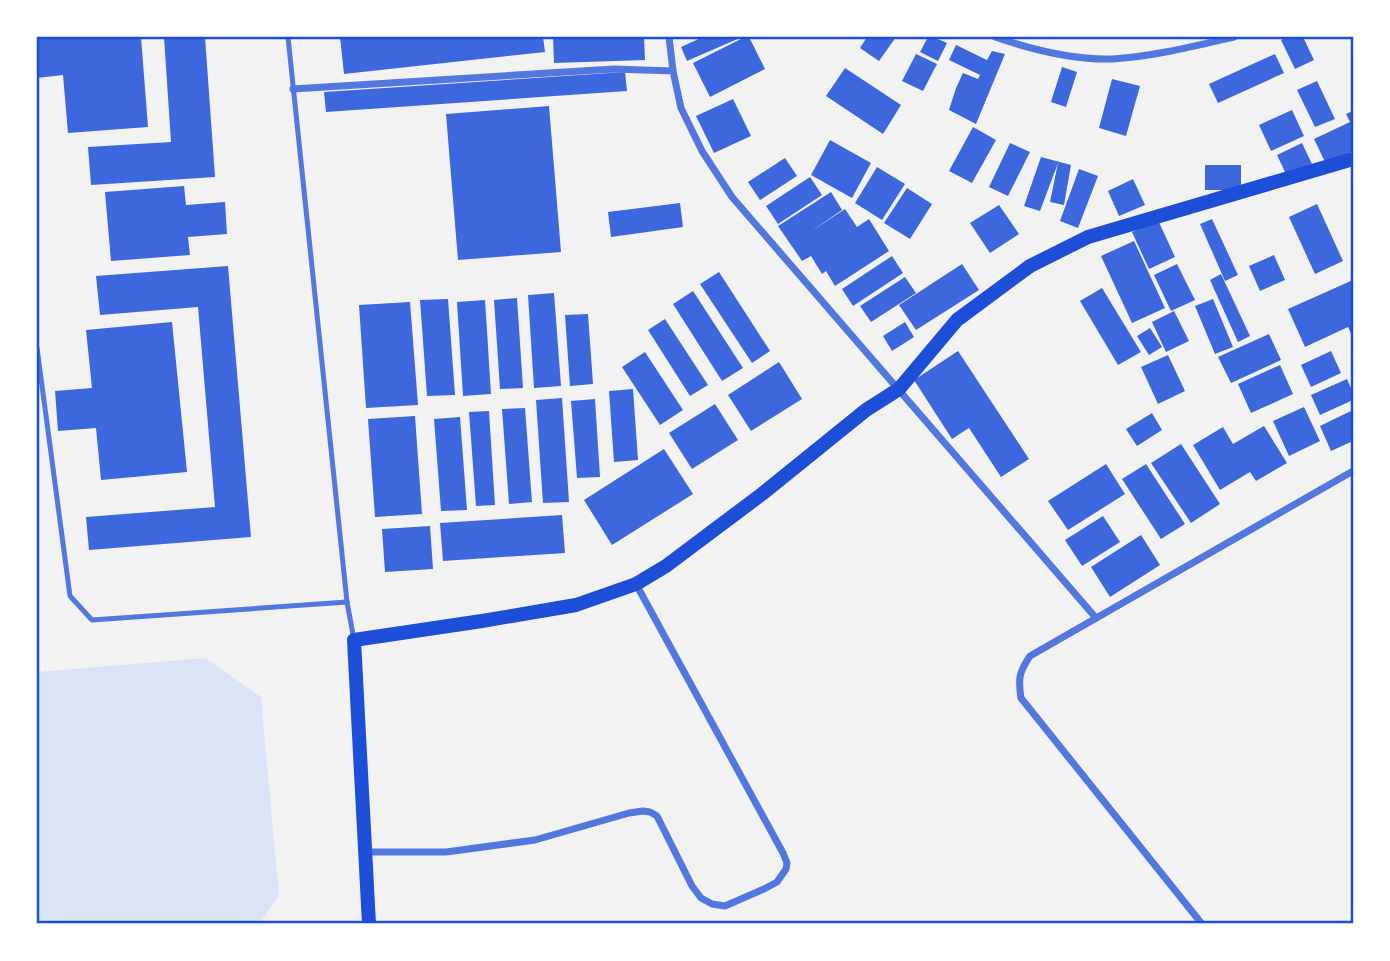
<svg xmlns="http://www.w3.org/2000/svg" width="1390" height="961" font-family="'Sofia Sans Condensed',sans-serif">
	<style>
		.green { fill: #dbe4f7 }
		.building { fill: #3d67dc }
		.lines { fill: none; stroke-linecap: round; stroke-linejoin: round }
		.service { stroke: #5277de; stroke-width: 5 }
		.minor { stroke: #5277de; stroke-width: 7 }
		.secondary { stroke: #1d4ed8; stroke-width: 14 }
		.neatline { fill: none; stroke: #1d4ed8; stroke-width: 2.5 }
	</style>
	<rect width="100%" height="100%" fill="#f2f2f2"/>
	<polygon class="green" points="205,658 261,697 279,896 259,924 37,924 37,672"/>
	<g class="building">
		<polygon points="37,37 141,37 148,127 68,133 63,75 37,78"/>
		<polygon points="164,37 205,37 215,177 91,185 88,147 171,142"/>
		<polygon points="340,37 543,37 545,52 344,74"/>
		<polygon points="553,37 644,37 645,60 554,63"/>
		<polygon points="703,37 742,37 687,61 681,47"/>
		<polygon points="745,37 749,37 765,69 710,97 693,63"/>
		<polygon points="867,37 896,37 879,61 860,48"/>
		<polygon points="928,37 933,37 947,43 938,61 920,52"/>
		<polygon points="1287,37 1303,37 1314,60 1295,69 1281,40"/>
		<polygon points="956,45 987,60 992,51 1005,54 976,124 949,110 956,88 963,73 978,79 980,75 949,60"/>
		<polygon points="916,54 937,64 923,91 902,81"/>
		<polygon points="1275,54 1284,73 1218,103 1209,84"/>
		<polygon points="1062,67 1077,72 1066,107 1051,102"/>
		<polygon points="845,68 901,105 883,134 826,96"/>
		<polygon points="625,72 627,91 326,112 324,92"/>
		<polygon points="1112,79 1140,86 1126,136 1099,128"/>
		<polygon points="1317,81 1335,119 1315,127 1297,90"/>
		<polygon points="733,99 751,136 714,153 696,116"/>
		<polygon points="549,106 561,252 458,260 446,114"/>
		<polygon points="1292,110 1304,136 1271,151 1259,125"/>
		<polygon points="1353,111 1353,151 1326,164 1314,139 1350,122 1346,114"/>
		<polygon points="973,127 996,140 972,183 949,171"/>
		<polygon points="830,140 871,163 852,198 811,175"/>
		<polygon points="1010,143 1030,152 1008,196 989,187"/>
		<polygon points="1302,143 1312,164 1287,176 1277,155"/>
		<polygon points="1041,157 1071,165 1064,205 1050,202 1058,163 1040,211 1024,206"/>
		<polygon points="785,158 797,176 760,200 748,182"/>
		<rect x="1205" y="165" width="36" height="25"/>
		<polygon points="877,167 905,184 882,220 855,203"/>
		<polygon points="1079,169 1098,176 1078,228 1060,221"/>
		<polygon points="810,177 822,195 778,224 766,206"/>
		<polygon points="1133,179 1145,205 1119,216 1108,191"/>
		<polygon points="184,186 186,205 225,202 227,234 188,237 190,255 111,261 105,192"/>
		<polygon points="907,188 932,204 910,239 884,223"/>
		<polygon points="831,192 842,210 810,232 845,209 857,227 869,219 889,251 835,286 826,271 822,274 811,256 802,261 778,226"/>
		<polygon points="680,203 683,227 611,237 608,212"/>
		<polygon points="1317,204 1343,261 1315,274 1289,217"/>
		<polygon points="999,205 1019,234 990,253 970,223"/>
		<polygon points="1212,219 1238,275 1225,281 1200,224"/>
		<polygon points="1158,220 1175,257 1149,269 1132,232"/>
		<polygon points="1134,241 1165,308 1132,323 1101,256"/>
		<polygon points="1274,255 1285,280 1260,291 1249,266"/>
		<polygon points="892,256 903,273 853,306 842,289"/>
		<polygon points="962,264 979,290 916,330 899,305"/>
		<polygon points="1177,264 1195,300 1171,311 1154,275"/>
		<polygon points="228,266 251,537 89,550 86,517 215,507 198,307 100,315 96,276"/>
		<polygon points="719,272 770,351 752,363 700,284"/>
		<polygon points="1221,274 1250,336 1238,342 1210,280"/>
		<polygon points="905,277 916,293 871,322 860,306"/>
		<polygon points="1353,280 1353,338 1348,327 1305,347 1288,309"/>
		<polygon points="1102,288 1141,352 1118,365 1080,301"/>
		<polygon points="693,291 743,368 722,381 673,304"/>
		<polygon points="554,293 561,386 534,388 528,295"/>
		<polygon points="517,298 523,388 500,389 494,300"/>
		<polygon points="448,299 455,395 427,396 420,300"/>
		<polygon points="1213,299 1233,347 1215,354 1195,306"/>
		<polygon points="485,300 491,394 463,396 457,302"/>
		<polygon points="410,302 418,405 366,408 359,305"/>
		<polygon points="1174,311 1189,341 1166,352 1152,322"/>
		<polygon points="588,314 593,384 570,386 565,315"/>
		<polygon points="665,319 708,385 690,396 648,330"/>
		<polygon points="172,322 187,472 101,480 96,428 58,431 55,391 92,388 86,330"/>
		<polygon points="905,322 914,337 892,351 883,336"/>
		<polygon points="1150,328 1162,347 1149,355 1137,336"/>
		<polygon points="1269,334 1281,360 1231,383 1218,357"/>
		<polygon points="958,351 1029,459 1001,477 969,428 952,439 914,380"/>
		<polygon points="1331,351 1341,373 1311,387 1301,365"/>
		<polygon points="645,352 683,410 660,425 622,367"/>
		<polygon points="1168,355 1185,391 1158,404 1141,367"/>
		<polygon points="779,362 802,399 751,431 728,395"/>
		<polygon points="1280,365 1293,394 1251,413 1238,384"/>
		<polygon points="1347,379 1353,393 1353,400 1320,415 1311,395"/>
		<polygon points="633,389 638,460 614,462 609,391"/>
		<polygon points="562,398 569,502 543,503 536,400"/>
		<polygon points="595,399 600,477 577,478 571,401"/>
		<polygon points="715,404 738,440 692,469 669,433"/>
		<polygon points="1304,407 1320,441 1289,456 1273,421"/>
		<polygon points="525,408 532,502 509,504 502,409"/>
		<polygon points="1353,410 1353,441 1331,451 1320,426"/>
		<polygon points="489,411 495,505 476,506 469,412"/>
		<polygon points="1152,413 1162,430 1137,446 1126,429"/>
		<polygon points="415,416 422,514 375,517 368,419"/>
		<polygon points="460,417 467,510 441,511 434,419"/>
		<polygon points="1264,426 1287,463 1256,481 1250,472 1220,490 1193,445 1223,427 1233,444"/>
		<polygon points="1181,444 1220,504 1191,523 1151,463"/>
		<polygon points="664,449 693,494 612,545 584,500"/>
		<polygon points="1106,464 1125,494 1068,530 1048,501"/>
		<polygon points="1146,464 1185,524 1161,539 1122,479"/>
		<polygon points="562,515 565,553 443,561 440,523"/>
		<polygon points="1103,516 1120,542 1082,566 1065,540"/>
		<polygon points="430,526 433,569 385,572 382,529"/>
		<polygon points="1141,535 1160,565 1110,597 1091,567"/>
	</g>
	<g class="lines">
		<g class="service">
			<polyline points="288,37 347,602 354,640"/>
			<polyline points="37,348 70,596 92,620 347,602"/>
		</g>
		<g class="minor">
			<polyline points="669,37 673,71"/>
			<path d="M 995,37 C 1030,49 1074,60 1112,59 C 1151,57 1195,46 1234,37"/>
			<polyline points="293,89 614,69 673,71 681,108 702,151 732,197 1096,618"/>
			<polyline points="365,852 446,852 535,840 629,813 643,811 650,812 657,816 692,886 701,898 712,904 725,906 764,889 777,882 786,869 787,863 783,853 636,584"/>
			<path d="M 1202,924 L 1021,698 C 1018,679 1019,672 1030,656 L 1353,471"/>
		</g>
		<polyline class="secondary" points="369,924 354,640 482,621 576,605 636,584 666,566 762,494 866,410 899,389 957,320 1030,266 1088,237 1353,159"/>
	</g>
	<rect width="1390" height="961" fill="none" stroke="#ffffff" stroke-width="77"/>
	<rect x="38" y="38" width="1314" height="884" class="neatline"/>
</svg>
